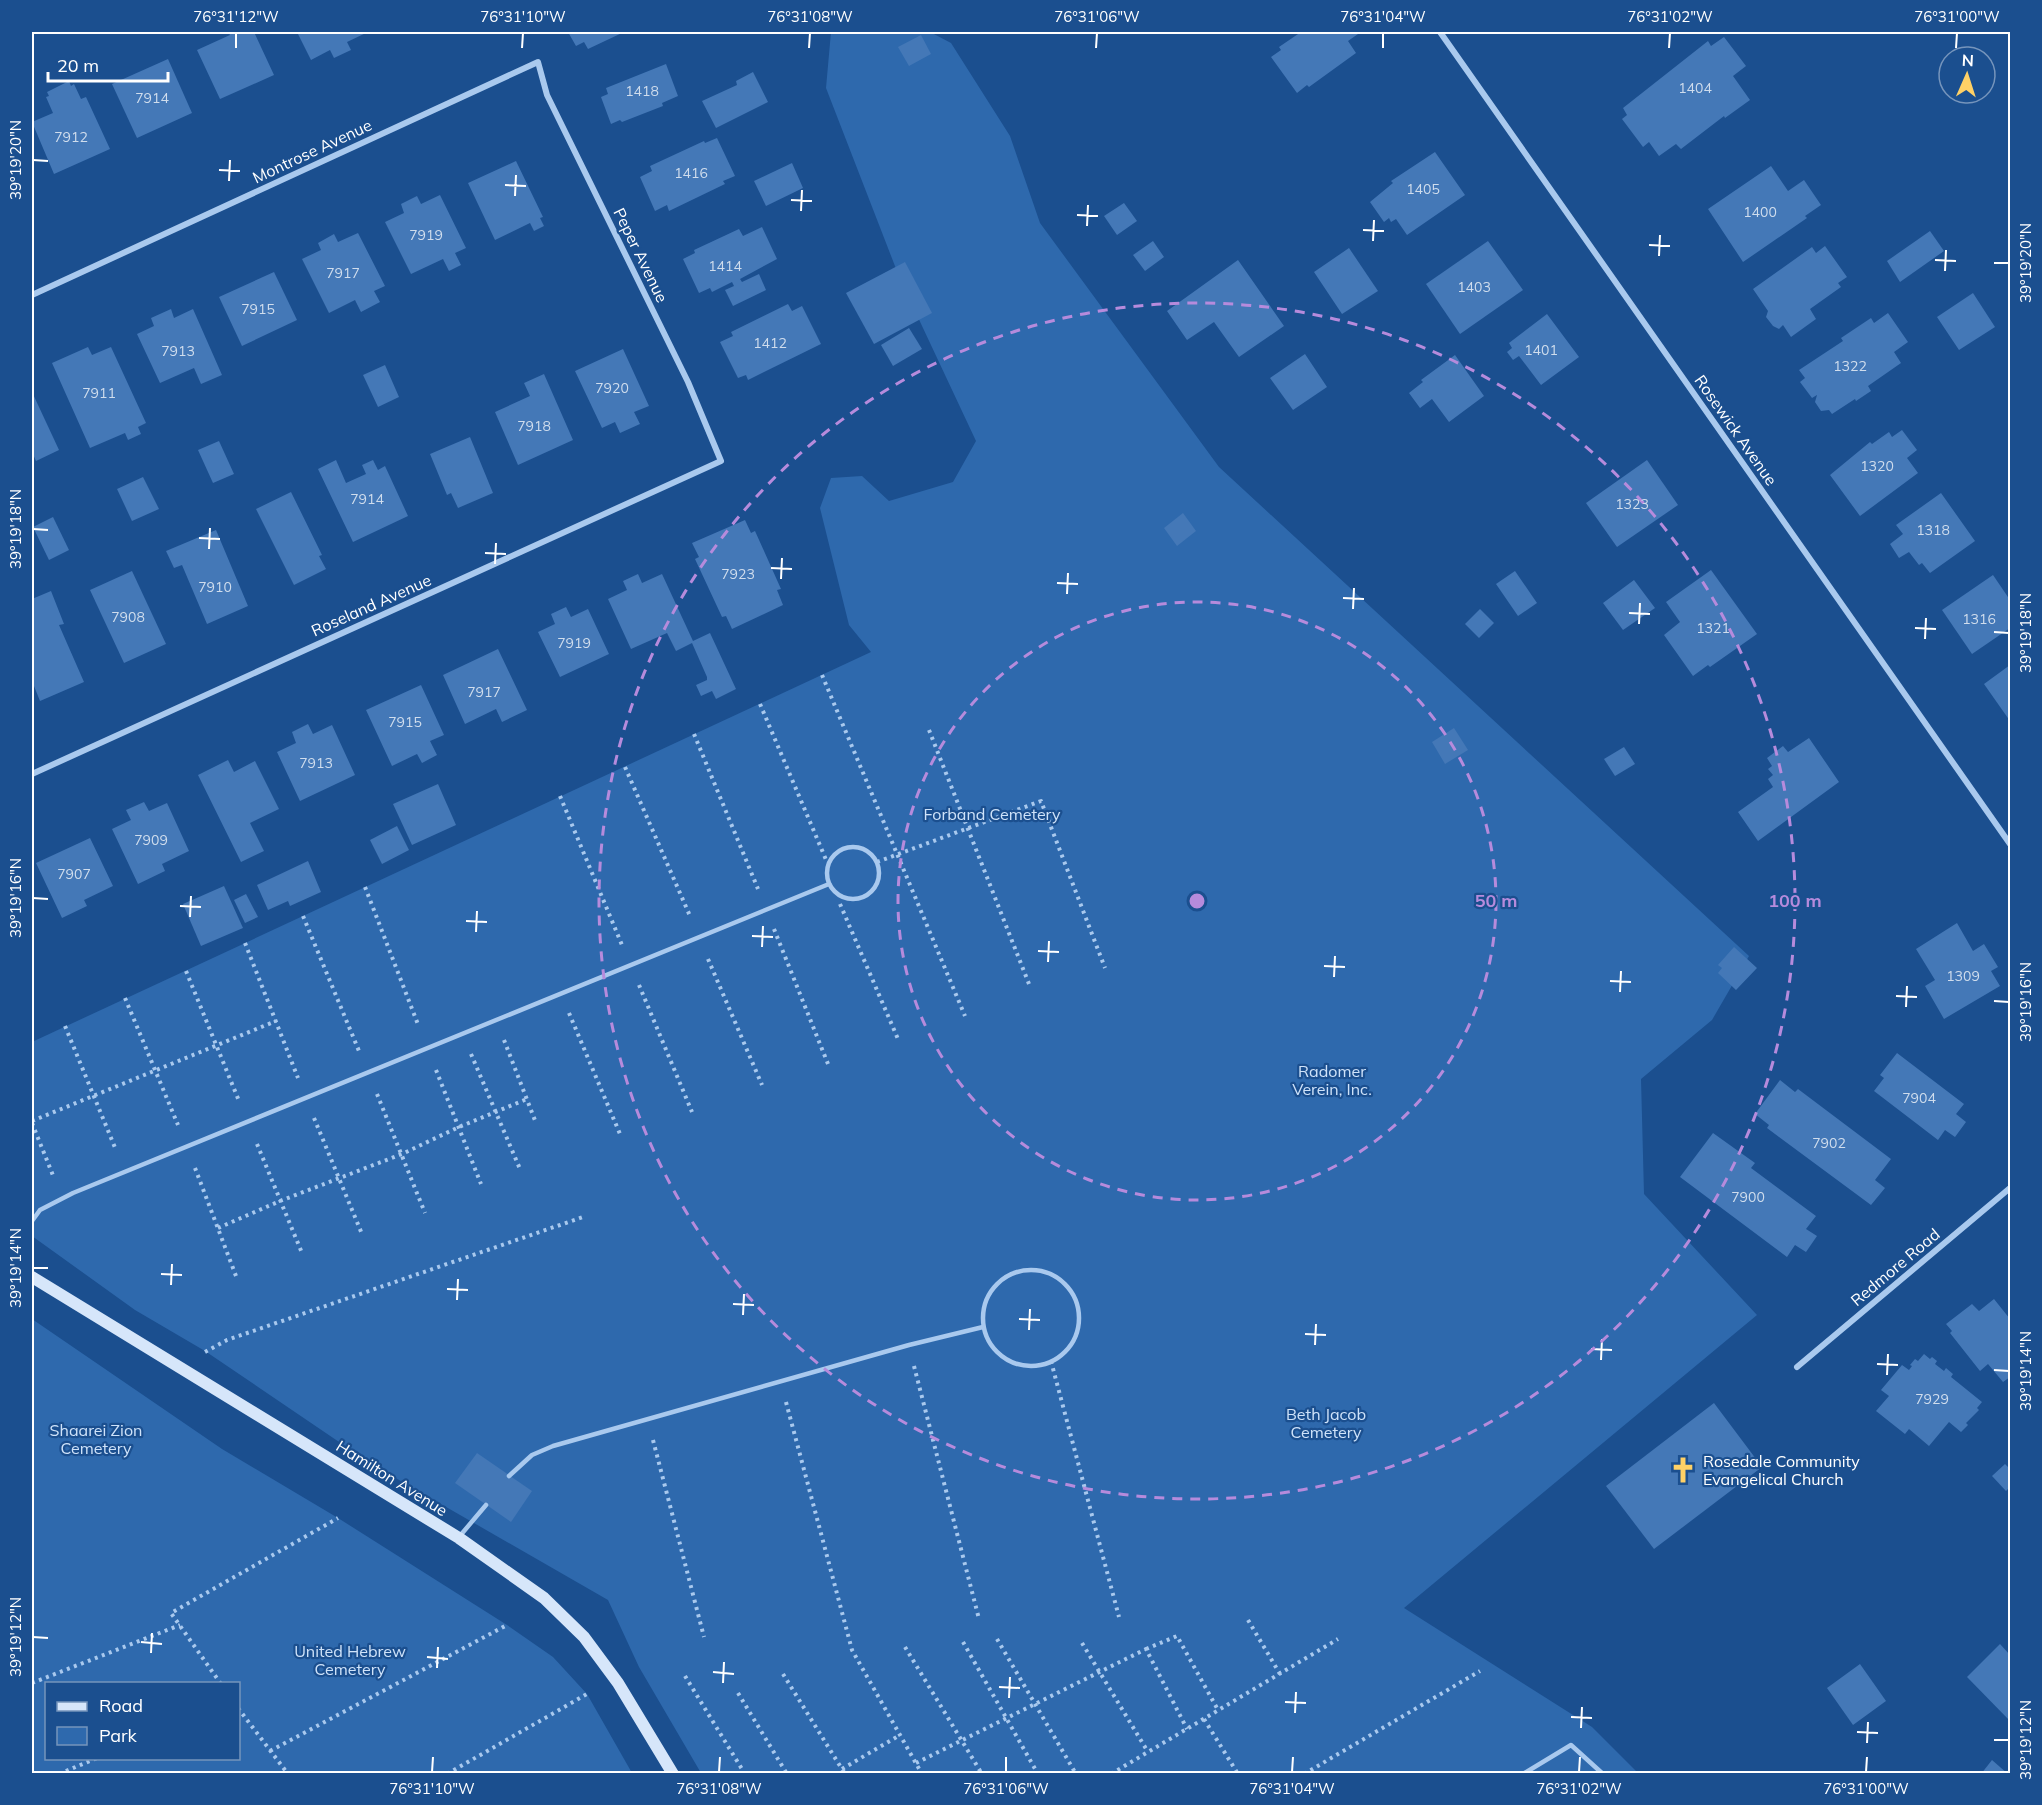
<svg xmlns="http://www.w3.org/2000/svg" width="2042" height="1805" font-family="Mulish,sans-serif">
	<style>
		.green { fill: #2e69ad; fill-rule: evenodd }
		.building { fill: #4478b7 }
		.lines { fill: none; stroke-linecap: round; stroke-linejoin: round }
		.path { stroke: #a9c9ee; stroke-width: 4; stroke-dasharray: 3 4.5; stroke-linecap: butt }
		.lane { stroke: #a9c9ee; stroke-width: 4.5 }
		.street { stroke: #a9c9ee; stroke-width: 6 }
		.secondary { stroke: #d6e6fa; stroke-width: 12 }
		.ticks { fill: none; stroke: #fff; stroke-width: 2 }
		.ring { fill: none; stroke: #b68bdc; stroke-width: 3; stroke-dasharray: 10 8 }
		.labels { text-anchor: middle; stroke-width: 4.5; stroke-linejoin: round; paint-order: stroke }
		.number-label { font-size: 14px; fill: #d0dded }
		.street-label { font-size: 16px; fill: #fff; stroke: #1b4f8f }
		.park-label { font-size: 16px; fill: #cfe3fa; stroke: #1b4f8f }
		.poi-label { font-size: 16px; fill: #fff; stroke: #1b4f8f; text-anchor: start }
		.centre { fill: #b68bdc; stroke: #1b4f8f; stroke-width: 3 }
		.ring-label { font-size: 18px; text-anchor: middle; font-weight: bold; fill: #b68bdc; stroke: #1b4f8f; stroke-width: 4.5; stroke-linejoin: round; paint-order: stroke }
		.neatline { fill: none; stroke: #fff; stroke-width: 2 }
		.ticks-label { font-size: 15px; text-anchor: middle; fill: #fff }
	</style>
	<rect width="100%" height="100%" fill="#1b4f8f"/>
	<g class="green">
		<polygon points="831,32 930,32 951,43 1010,136 1040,223 1219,467 1749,956 1712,1020 1641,1079 1644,1194 1757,1315 1404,1608 1592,1727 1638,1773 701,1773 639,1667 608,1600 373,1465 205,1351 135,1310 32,1236 32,1042 871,652 849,625 820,508 831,478 862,476 889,501 953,482 976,441 900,279 826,88"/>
		<path d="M 32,1319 L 222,1449 L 338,1518 L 507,1625 L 553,1657 L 587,1694 L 632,1773 L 32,1773 ZM 46,1684 L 238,1684 L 238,1758 L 46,1758 Z"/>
	</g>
	<g class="building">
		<polygon points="228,32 254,32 274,75 220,99 197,50 230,35"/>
		<polygon points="297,32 368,32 347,42 351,50 334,58 330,50 311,60"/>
		<polygon points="568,32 624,32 588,49 584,42 576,46"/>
		<polygon points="1301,32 1357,32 1358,34 1348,41 1356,53 1309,87 1307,85 1297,93 1271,57 1281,50 1279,47"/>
		<polygon points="921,35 931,54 909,66 898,47"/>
		<polygon points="1724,37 1746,66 1733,76 1750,100 1725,118 1724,116 1681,149 1676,144 1659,156 1649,142 1643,147 1622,119 1627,115 1623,108 1708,41 1711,46"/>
		<polygon points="168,59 192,113 137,138 112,84"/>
		<polygon points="666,64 678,96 662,103 663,106 622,122 620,120 611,124 601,97 608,94 606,88"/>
		<polygon points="753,72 768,102 716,128 702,101 737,85 736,81"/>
		<polygon points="69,81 71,86 74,84 81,99 86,97 110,149 54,174 32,122 53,113 46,97 49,96 47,92"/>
		<polygon points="717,138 735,176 723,181 725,184 669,211 667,205 655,211 640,177 652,171 650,166 704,141 705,143"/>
		<polygon points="1435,152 1465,195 1407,235 1396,219 1391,222 1389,218 1384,222 1370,202 1393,183 1391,181"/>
		<polygon points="516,161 543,217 540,218 544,226 534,231 530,223 495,240 468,183"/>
		<polygon points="792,163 803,188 766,206 754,181"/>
		<polygon points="1771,166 1788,191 1804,180 1821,205 1805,216 1807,218 1743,262 1708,209"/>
		<polygon points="440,195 466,248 455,253 461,265 449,271 443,259 411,274 385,222 404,213 401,204 417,196 421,204"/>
		<polygon points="1124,203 1137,221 1117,235 1104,216"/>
		<polygon points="762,227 777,259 740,279 742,282 759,274 766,290 733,306 725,290 734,286 732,282 712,292 710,288 699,293 683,259 695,253 694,250 739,229 743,236"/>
		<polygon points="1930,231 1944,251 1900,282 1887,261"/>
		<polygon points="358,233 385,286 374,291 380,302 361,312 355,300 329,313 302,259 321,250 318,243 334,234 338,242"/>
		<polygon points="1153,241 1164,257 1145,271 1133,255"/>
		<polygon points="1488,241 1523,290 1460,334 1426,284"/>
		<polygon points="1825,246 1847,277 1838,283 1841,287 1810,309 1816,319 1791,337 1783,325 1779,329 1773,326 1766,317 1768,311 1753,289 1812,247 1816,253"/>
		<polygon points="1349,248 1378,291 1342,314 1314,272"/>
		<polygon points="1238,260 1284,326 1239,357 1214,322 1187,340 1167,311"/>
		<polygon points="905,262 932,313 874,344 846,293"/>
		<polygon points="274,272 297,320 242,346 219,297"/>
		<polygon points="1973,293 1995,327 1959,350 1937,317"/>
		<polygon points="788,304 792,311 802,306 821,344 748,380 746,375 738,378 720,342 733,336 731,332"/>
		<polygon points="171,309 174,318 193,309 222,375 201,384 194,368 160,383 137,334 154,326 151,318"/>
		<polygon points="1888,313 1908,342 1894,352 1901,363 1868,386 1871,391 1856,401 1855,399 1832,414 1829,410 1821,411 1815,402 1817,395 1812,398 1800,382 1805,378 1799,370 1843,341 1841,338 1871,318 1874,323"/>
		<polygon points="1547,314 1579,357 1541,385 1519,356 1513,360 1507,352 1512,348 1509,343"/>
		<polygon points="909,328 922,349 893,366 881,345"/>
		<polygon points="88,347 92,355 111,347 146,423 138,427 141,434 128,440 125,433 90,448 52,363"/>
		<polygon points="623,349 649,406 634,412 640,424 620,433 615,422 602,428 575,371"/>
		<polygon points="1305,354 1327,387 1293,410 1270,378"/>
		<polygon points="1455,355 1484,396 1449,422 1432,399 1420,408 1409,393 1423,382 1421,380"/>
		<polygon points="385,365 399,397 378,407 363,375"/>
		<polygon points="544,374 573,440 518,465 495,412 530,396 524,383"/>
		<polygon points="32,392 59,450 36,461 32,452"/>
		<polygon points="1902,430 1917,450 1907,458 1918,473 1860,516 1830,475 1870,442 1872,444 1889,432 1892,437"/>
		<polygon points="470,437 493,493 458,508 451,493 447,495 430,454"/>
		<polygon points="219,441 234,474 213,483 198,450"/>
		<polygon points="336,460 346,483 366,474 362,465 373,460 378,470 385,466 408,516 353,542 318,469"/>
		<polygon points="1647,460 1678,505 1617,547 1586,503"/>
		<polygon points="143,477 159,509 132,521 117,489"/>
		<polygon points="291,492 322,555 319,556 326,569 294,585 256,509"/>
		<polygon points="1941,493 1975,541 1930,573 1922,563 1919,565 1909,552 1899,558 1890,544 1903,534 1896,525"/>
		<polygon points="1183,513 1196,531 1177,546 1164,528"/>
		<polygon points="53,517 69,550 49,560 33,527"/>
		<polygon points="745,520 751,533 755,531 781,589 777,590 783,605 732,629 726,616 722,617 695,559 699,557 692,543"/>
		<polygon points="216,530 248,606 207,624 182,565 174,568 166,551"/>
		<polygon points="1711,570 1757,634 1710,667 1708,665 1693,676 1664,635 1680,622 1666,602"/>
		<polygon points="132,571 166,644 124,663 90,590"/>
		<polygon points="1515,571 1537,603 1518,616 1496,584"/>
		<polygon points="638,574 642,583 662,574 693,641 710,633 736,689 716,699 712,691 701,696 696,685 707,680 707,677 692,643 676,651 667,633 631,649 608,599 627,590 623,581"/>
		<polygon points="1993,575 2010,600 2010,628 1972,654 1942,610"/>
		<polygon points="1634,580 1655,608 1623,630 1603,603"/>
		<polygon points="51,591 64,624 59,625 84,682 40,701 32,681 32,599"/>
		<polygon points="566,607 571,617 588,609 609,654 560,677 538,632 555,624 551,614"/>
		<polygon points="1480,609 1494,623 1479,638 1465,624"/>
		<polygon points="498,649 527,710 502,722 496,709 465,724 443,675"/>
		<polygon points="2010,665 2010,721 1984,684"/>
		<polygon points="421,685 444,735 430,741 437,755 422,763 417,754 392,766 366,710"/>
		<polygon points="308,724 313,734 332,725 355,775 300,801 277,752 296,743 292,732"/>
		<polygon points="1454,728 1468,750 1445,764 1432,742"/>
		<polygon points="1809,738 1839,782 1758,841 1738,812 1773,787 1768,779 1773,775 1768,769 1772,766 1767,758 1783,746 1788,752"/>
		<polygon points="1624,747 1635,764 1615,776 1604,759"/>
		<polygon points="228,760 234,772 255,761 279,809 250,823 264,851 241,862 198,775"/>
		<polygon points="438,784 456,825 412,845 393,804"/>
		<polygon points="144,802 149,811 167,803 189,851 162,864 165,871 138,884 112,829 131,820 126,810"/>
		<polygon points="397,826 409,850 382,864 370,840"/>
		<polygon points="90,838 113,886 84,900 87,906 62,918 36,863"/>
		<polygon points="308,861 321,892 290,906 288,901 268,910 257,885"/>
		<polygon points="224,886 243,928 201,946 183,904"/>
		<polygon points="246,894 258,917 245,923 234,900"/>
		<polygon points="1957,923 1973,951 1984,944 1998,967 1991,971 2000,986 1944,1019 1925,986 1935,980 1916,949"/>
		<polygon points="1734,947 1757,968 1736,990 1718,973 1722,968 1718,965"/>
		<polygon points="1897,1053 1964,1104 1956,1114 1966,1122 1955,1137 1945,1130 1938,1140 1874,1091 1884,1078 1880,1075"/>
		<polygon points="1780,1080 1795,1092 1798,1089 1891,1159 1875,1180 1885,1188 1871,1205 1767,1128 1769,1125 1755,1114"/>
		<polygon points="1713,1133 1755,1163 1751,1168 1816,1216 1806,1229 1817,1236 1806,1252 1795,1245 1787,1257 1680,1177"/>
		<polygon points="1994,1299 2010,1319 2010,1377 2003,1382 1988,1364 1980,1371 1950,1333 1952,1331 1946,1324 1972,1304 1979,1311"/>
		<polygon points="1924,1354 1930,1359 1932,1357 1937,1361 1935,1364 1944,1371 1946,1368 1953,1374 1951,1377 1982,1402 1977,1408 1979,1410 1966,1423 1968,1425 1961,1432 1949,1422 1929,1446 1909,1429 1905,1434 1876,1411 1889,1396 1881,1390 1902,1365 1909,1370 1912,1366 1910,1365 1915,1359 1918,1361"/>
		<polygon points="1714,1403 1762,1467 1654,1549 1606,1486"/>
		<polygon points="477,1453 532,1491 511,1522 455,1483"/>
		<polygon points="2005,1464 2010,1469 2010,1487 2006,1491 1992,1476"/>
		<polygon points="2000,1644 2010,1655 2010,1721 1967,1677"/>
		<polygon points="1860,1664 1886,1701 1853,1725 1827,1688"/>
		<polygon points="1992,1760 2008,1774 1981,1774"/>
	</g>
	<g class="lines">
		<g class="path">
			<polyline points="822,675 965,1016"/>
			<polyline points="760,704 827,862"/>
			<polyline points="929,730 1029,984"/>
			<polyline points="694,734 758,889"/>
			<polyline points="625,767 690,916"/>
			<polyline points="560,796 622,945"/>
			<polyline points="877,862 1041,801 1105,968"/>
			<polyline points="365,887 419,1027"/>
			<polyline points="840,904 898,1039"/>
			<polyline points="303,916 359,1051"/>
			<polyline points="774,929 828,1064"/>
			<polyline points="245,943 298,1078"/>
			<polyline points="708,959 762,1085"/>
			<polyline points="186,971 239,1101"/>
			<polyline points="639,985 692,1112"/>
			<polyline points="125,998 178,1125"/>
			<polyline points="569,1013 620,1134"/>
			<polyline points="65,1026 116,1150"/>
			<polyline points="504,1040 536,1123"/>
			<polyline points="471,1054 520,1169"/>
			<polyline points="436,1070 481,1184"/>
			<polyline points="377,1094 425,1213"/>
			<polyline points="314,1118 362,1234"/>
			<polyline points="32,1121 276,1021"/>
			<polyline points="32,1123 54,1178"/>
			<polyline points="257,1144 302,1253"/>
			<polyline points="195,1168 236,1276"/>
			<polyline points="218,1228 280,1201 402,1154 459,1127 527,1099"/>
			<polyline points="205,1352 227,1340 586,1216"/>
			<polyline points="1051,1361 1119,1617"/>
			<polyline points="914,1366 979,1619"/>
			<polyline points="786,1402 852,1650 922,1774"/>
			<polyline points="653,1440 704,1637"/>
			<polyline points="1248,1620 1280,1674"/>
			<polyline points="997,1639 1076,1774"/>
			<polyline points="963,1642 1038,1774"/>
			<polyline points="1082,1643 1148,1752"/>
			<polyline points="905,1647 982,1774"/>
			<polyline points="1146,1649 1177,1636 1218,1710"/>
			<polyline points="783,1674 845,1774"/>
			<polyline points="685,1676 745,1774"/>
			<polyline points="32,1683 180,1625"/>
			<polyline points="221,1684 171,1613 338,1518"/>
			<polyline points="738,1693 787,1774"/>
			<polyline points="238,1708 288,1774"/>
			<polyline points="1204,1719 1238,1774"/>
			<polyline points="270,1751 507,1625"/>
			<polyline points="916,1763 1146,1649 1187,1729"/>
			<polyline points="842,1769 900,1735"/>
			<polyline points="59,1774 97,1758"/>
			<polyline points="447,1774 587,1694"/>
			<polyline points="1111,1774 1338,1639"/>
			<polyline points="1304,1774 1480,1671"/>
		</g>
		<g class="lane">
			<circle cx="853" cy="873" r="26"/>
			<polyline points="32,1221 40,1210 73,1193 829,884"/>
			<circle cx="1031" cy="1318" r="48"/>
			<polyline points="509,1476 532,1455 553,1446 909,1345 983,1327"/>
			<polyline points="459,1537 486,1505"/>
			<polyline points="1523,1774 1571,1745 1603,1774"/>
		</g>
		<g class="street">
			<polyline points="1440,32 2010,844"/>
			<polyline points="32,295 538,62 547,95 688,382 721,461 32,774"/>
			<polyline points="1797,1367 2010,1188"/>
		</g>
		<polyline class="secondary" points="32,1277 459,1538 544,1598 584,1637 618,1683 673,1774"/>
	</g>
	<path class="ticks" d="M 236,48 L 236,33M 522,48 L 523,33M 809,48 L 810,33M 1096,48 L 1097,33M 1383,48 L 1383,33M 1669,48 L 1670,33M 1956,48 L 1957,33M 33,160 L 48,161M 219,170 L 240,171M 229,181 L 230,160M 505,185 L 526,186M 515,196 L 516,175M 791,200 L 812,201M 801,211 L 802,190M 1077,215 L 1098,216M 1087,226 L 1088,205M 1363,230 L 1384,231M 1373,241 L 1374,220M 1649,245 L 1670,246M 1659,256 L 1660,235M 1935,260 L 1956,261M 1994,263 L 2009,263M 1945,271 L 1946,250M 33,529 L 48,530M 199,538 L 220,539M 209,549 L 210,528M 485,553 L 506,554M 495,564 L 496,543M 771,568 L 792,569M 781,579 L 782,558M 1057,583 L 1078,584M 1067,594 L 1068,573M 1343,598 L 1364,599M 1353,609 L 1354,588M 1629,613 L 1650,614M 1639,624 L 1640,603M 1915,628 L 1936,629M 1994,632 L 2009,633M 1925,639 L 1926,618M 33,898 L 48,899M 180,906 L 201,907M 190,917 L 191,896M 466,921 L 487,922M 476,932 L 477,911M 752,936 L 773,937M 762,947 L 763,926M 1038,951 L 1059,952M 1048,962 L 1049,941M 1324,966 L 1345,967M 1334,977 L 1335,956M 1610,981 L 1631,982M 1620,992 L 1621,971M 1896,996 L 1917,997M 1994,1001 L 2009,1002M 1906,1007 L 1907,986M 33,1268 L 48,1268M 161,1274 L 182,1275M 171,1285 L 172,1264M 447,1289 L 468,1290M 457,1300 L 458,1279M 733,1304 L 754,1305M 743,1315 L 744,1294M 1019,1319 L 1040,1320M 1029,1330 L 1030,1309M 1305,1334 L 1326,1335M 1315,1345 L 1316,1324M 1591,1349 L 1612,1350M 1601,1360 L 1602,1339M 1877,1364 L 1898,1365M 1994,1370 L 2009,1371M 1887,1375 L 1888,1354M 33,1637 L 48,1638M 141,1642 L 162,1644M 151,1653 L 152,1633M 427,1657 L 448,1659M 437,1668 L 438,1647M 713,1672 L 734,1674M 723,1683 L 724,1662M 999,1687 L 1020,1688M 1009,1698 L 1010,1677M 1285,1702 L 1306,1703M 1295,1713 L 1296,1692M 1571,1717 L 1592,1718M 1581,1728 L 1582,1707M 1857,1732 L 1878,1733M 1994,1740 L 2009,1740M 1867,1743 L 1868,1722M 432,1772 L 433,1757M 719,1772 L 720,1757M 1006,1772 L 1006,1757M 1292,1772 L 1293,1757M 1579,1772 L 1580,1757M 1866,1772 L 1867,1757"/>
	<g class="ring">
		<circle cx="1197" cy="901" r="299"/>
		<circle cx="1197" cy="901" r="598"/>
	</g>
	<defs>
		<g id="church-bare" transform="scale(2.07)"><path d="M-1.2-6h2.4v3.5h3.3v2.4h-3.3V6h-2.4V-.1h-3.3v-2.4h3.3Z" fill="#ffd166" stroke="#1b4f8f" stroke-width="2.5" paint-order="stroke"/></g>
	</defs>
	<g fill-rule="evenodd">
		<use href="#church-bare" x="1683" y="1470"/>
	</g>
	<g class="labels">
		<g class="number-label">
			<text x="1695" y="93">1404</text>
			<text x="642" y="96">1418</text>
			<text x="152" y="103">7914</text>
			<text x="71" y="142">7912</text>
			<text x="691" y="178">1416</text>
			<text x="1423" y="194">1405</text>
			<text x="1760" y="217">1400</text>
			<text x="426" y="240">7919</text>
			<text x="725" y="271">1414</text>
			<text x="343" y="278">7917</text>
			<text x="1474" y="292">1403</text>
			<text x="258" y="314">7915</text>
			<text x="770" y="348">1412</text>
			<text x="1541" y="355">1401</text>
			<text x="178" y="356">7913</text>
			<text x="1850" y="371">1322</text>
			<text x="612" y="393">7920</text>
			<text x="99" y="398">7911</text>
			<text x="534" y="431">7918</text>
			<text x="1877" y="471">1320</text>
			<text x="367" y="504">7914</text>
			<text x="1632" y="509">1323</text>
			<text x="1933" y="535">1318</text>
			<text x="738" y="579">7923</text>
			<text x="215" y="592">7910</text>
			<text x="128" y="622">7908</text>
			<text x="1979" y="624">1316</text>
			<text x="1713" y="633">1321</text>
			<text x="574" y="648">7919</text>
			<text x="484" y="697">7917</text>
			<text x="405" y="727">7915</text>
			<text x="316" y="768">7913</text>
			<text x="151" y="845">7909</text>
			<text x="74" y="879">7907</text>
			<text x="1963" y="981">1309</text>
			<text x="1919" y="1103">7904</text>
			<text x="1829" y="1148">7902</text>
			<text x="1748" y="1202">7900</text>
			<text x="1932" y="1404">7929</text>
		</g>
		<g class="street-label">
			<text transform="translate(312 151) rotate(-25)" y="6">Montrose Avenue</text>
			<text transform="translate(641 255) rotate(64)" y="6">Peper Avenue</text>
			<text transform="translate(1736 430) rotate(55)" y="6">Rosewick Avenue</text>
			<text transform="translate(371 605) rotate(-24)" y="6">Roseland Avenue</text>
			<text transform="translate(1895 1267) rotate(-40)" y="6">Redmore Road</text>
			<text transform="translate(392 1478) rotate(32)" y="6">Hamilton Avenue</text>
		</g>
		<g class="park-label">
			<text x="992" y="820">Forband Cemetery</text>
			<text x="1332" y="1077">Radomer<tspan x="1332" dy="18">Verein, Inc.</tspan></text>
			<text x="1326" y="1420">Beth Jacob<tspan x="1326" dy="18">Cemetery</tspan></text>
			<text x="96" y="1436">Shaarei Zion<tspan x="96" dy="18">Cemetery</tspan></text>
			<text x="350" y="1657">United Hebrew<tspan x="350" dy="18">Cemetery</tspan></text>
		</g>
		<g class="poi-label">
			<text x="1703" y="1467">Rosedale Community<tspan x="1703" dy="18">Evangelical Church</tspan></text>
		</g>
	</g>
	<circle cx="1197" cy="901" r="9" class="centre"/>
	<g class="ring-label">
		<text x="1496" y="907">50 m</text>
		<text x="1795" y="907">100 m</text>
	</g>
	<rect width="2042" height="1805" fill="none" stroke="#1b4f8f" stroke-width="66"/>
	<rect x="45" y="1682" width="195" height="78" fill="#1b4f8f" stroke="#7695bc" stroke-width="1.5"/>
	<rect x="57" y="1702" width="30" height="9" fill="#d6e6fa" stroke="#7695bc" stroke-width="1.5"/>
	<text x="99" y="1712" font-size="18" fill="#ffffff">Road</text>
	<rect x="57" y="1727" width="30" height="18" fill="#2e69ad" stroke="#7695bc" stroke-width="1.5"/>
	<text x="99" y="1742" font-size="18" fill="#ffffff">Park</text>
	<g transform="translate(1967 75) rotate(3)"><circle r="28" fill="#1b4f8f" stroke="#7695bc" stroke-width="1.5"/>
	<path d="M0-4.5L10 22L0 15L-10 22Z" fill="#ffd166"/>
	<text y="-9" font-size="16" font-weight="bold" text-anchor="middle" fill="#ffffff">N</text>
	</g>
	<path d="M48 72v9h120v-9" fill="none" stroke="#ffffff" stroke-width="3"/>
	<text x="57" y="72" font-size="18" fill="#ffffff" stroke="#1b4f8f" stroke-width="4.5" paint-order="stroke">20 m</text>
	<rect x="33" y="33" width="1976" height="1739" class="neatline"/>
	<g class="ticks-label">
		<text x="236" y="22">76°31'12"W</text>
		<text x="523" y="22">76°31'10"W</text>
		<text x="810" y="22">76°31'08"W</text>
		<text x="1097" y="22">76°31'06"W</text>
		<text x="1383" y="22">76°31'04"W</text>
		<text x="1670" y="22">76°31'02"W</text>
		<text x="1957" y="22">76°31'00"W</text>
		<text transform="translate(16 160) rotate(-90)" y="5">39°19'20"N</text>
		<text transform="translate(2026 263) rotate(-90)" y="5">39°19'20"N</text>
		<text transform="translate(16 529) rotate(-90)" y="5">39°19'18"N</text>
		<text transform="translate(2026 633) rotate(-90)" y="5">39°19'18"N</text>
		<text transform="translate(16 898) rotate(-90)" y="5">39°19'16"N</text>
		<text transform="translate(2026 1002) rotate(-90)" y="5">39°19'16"N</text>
		<text transform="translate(16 1268) rotate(-90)" y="5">39°19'14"N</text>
		<text transform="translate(2026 1371) rotate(-90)" y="5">39°19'14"N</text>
		<text transform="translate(16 1637) rotate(-90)" y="5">39°19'12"N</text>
		<text transform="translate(2026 1740) rotate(-90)" y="5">39°19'12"N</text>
		<text x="432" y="1794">76°31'10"W</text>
		<text x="719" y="1794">76°31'08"W</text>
		<text x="1006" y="1794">76°31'06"W</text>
		<text x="1292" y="1794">76°31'04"W</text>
		<text x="1579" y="1794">76°31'02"W</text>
		<text x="1866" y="1794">76°31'00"W</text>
	</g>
</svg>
